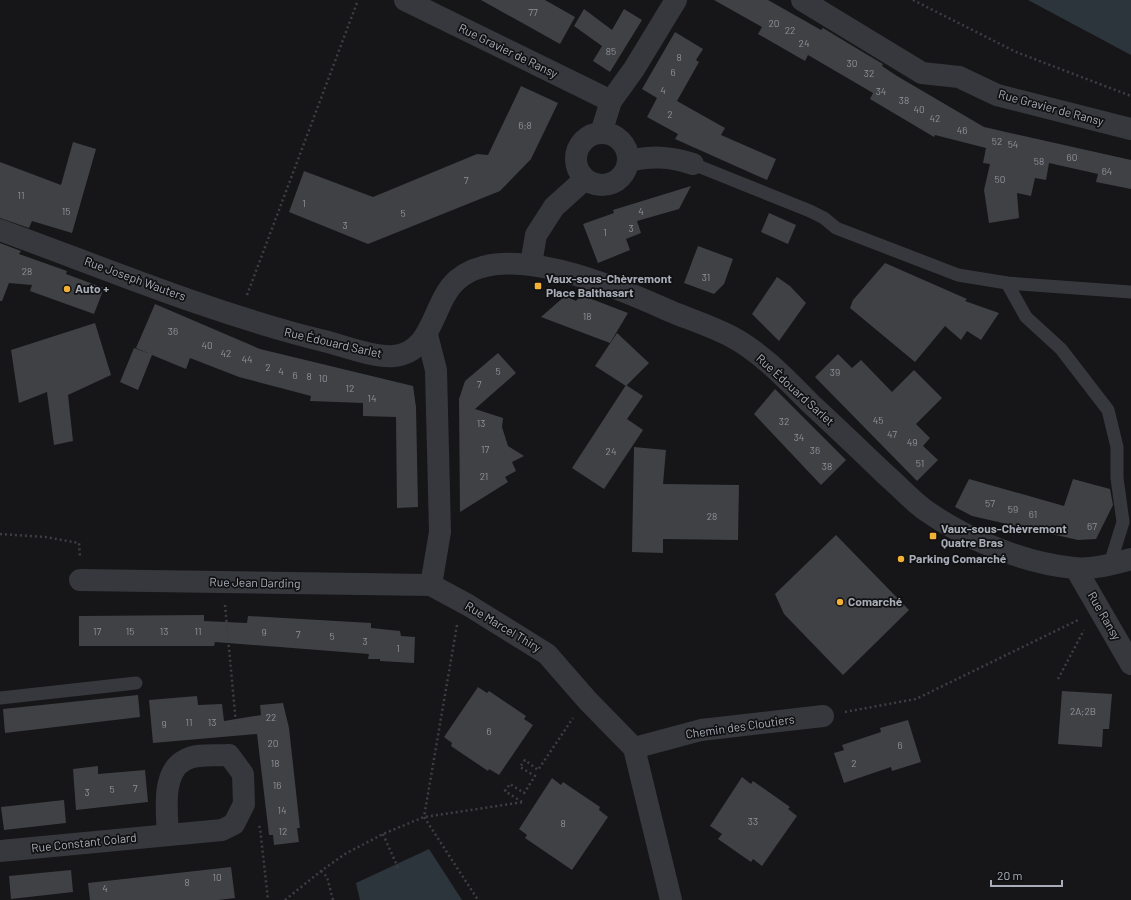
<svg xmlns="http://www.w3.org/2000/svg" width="1131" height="900" font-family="Barlow,sans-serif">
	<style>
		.water { fill: #2c353c }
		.building { fill: #404145 }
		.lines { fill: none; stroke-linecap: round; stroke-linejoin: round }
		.path { stroke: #3d3f44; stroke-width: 2.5; stroke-dasharray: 2 3; stroke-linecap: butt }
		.lane { stroke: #37383d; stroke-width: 13 }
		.street { stroke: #37383d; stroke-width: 22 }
		.poi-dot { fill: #f2b134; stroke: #111113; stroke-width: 1.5 }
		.labels { text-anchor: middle; stroke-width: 3.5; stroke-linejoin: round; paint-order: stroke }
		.number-label { font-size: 10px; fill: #8e929b }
		.street-label { font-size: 12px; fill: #a8adb8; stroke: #111113 }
		.poi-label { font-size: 12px; font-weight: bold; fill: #a8adb8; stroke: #111113; text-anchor: start }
	</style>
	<rect width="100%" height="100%" fill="#161618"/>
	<g class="water">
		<polygon points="1028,0 1131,0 1131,55"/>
		<polygon points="429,849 462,900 360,900 356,883"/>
	</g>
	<g class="building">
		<polygon points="481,0 545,0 575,17 560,44"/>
		<polygon points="714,0 768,0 821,30 823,28 866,54 883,64 882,66 897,76 984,127 1131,160 1131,189 1096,182 1098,174 1049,163 1046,180 1035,178 1031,196 1017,193 1019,218 989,223 984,190 990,164 983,163 986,148 935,135 934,137 870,99 873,93 808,55 805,61 758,34 762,27"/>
		<polygon points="584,9 612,30 624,9 642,20 610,72 593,61 602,46 574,26"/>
		<polygon points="675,32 703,49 696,60 699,62 677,101 725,128 721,135 776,159 767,180 675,139 678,134 647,117 657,98 642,89"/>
		<polygon points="521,86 558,103 531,159 500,191 368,244 289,212 304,171 373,197 477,154 488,155"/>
		<polygon points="73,142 96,149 72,233 32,221 29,228 0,218 0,162 61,185"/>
		<polygon points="691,186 679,209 637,221 641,233 626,239 630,250 598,263 583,224 614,213 613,210"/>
		<polygon points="769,213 796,225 788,244 761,232"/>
		<polygon points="0,243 21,251 19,254 67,271 66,274 104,288 94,314 30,291 32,285 9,283 2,301 0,301"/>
		<polygon points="698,246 733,259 724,284 714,294 684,283"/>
		<polygon points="885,263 967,299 965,301 999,313 981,340 967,331 961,340 945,326 915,362 850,308 853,300"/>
		<polygon points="777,277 790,286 806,303 779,341 752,314"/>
		<polygon points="581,295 628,313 610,343 541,317 565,296 576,301"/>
		<polygon points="155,304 260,349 413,386 416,407 418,507 397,508 396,417 363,416 363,403 310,401 311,396 239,377 190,358 186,369 152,355 138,390 120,382 134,348 148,353 136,348"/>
		<polygon points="95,323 111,375 68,395 73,441 54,445 47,392 19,403 11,350"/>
		<polygon points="617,333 649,363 626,386 595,366"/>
		<polygon points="498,353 516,373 475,409 503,418 502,427 508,446 524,456 512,462 516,471 505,477 508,482 460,512 459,399 465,381"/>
		<polygon points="838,354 852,368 861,360 892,392 914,370 942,398 916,424 930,438 923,446 938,460 917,481 815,377"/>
		<polygon points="626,385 643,396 627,419 643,430 604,489 572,468"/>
		<polygon points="775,389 846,460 821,485 754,414"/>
		<polygon points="634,447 666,450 663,484 739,485 738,540 663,539 663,553 632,552"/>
		<polygon points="969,479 1064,506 1073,479 1110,489 1113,505 1096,539 1078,540 972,516 955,507"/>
		<polygon points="836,535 909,610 843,675 784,614 775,594"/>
		<polygon points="204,615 204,621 247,623 248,616 371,623 371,628 400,631 401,636 415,637 414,663 380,661 380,659 368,659 369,654 215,642 214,646 79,646 79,616"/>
		<polygon points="478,687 487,693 489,691 526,716 524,719 533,725 499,775 489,769 488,771 451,746 452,743 444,737"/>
		<polygon points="1062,691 1112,694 1109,729 1103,729 1102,747 1058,744"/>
		<polygon points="138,695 140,717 5,733 3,709"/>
		<polygon points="197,696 198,705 222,704 224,721 261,715 260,705 283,703 289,728 300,828 297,828 299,842 274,845 273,835 269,835 257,734 153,743 149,700"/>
		<polygon points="908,720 921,762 892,771 891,767 844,783 834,753 844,750 842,745 881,732 880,728"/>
		<polygon points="98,766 98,774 145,770 148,802 76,810 73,769"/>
		<polygon points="742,777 751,784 753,781 790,807 788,809 797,816 762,866 753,859 751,862 718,839 722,834 710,826"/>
		<polygon points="552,778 561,785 563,782 600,807 599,810 608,817 572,870 525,838 527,835 519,829"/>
		<polygon points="64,800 66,823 4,830 1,807"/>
		<polygon points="231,867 235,898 218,900 90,900 88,883"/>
		<polygon points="71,870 73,892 11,899 9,876"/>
	</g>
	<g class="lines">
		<g class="path">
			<polyline points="913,0 1016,52 1131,96"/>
			<polyline points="247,295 358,0"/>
			<polyline points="0,534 45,537 79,543 80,557"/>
			<polyline points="225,605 236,724 234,733"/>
			<polyline points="457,625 424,817 478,900"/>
			<polyline points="1058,679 1084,630"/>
			<polyline points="845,712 916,699 1078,620"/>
			<polyline points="522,802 505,791 510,784 524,793 535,776 520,767 525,760 538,770 573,718"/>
			<polyline points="259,826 260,828 268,900"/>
			<polyline points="383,834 399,870"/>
			<polyline points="321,871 327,877 333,900"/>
			<polyline points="285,900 321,871 345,854 383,834 424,817 523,802"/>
		</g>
		<g class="lane">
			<polyline points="693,164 810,211 824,218 836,228 958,275 1007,283 1131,292"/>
			<polyline points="1007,283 1026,317 1061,349 1108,410 1117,447 1117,478 1123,522 1110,564"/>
			<polyline points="0,698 136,683"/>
		</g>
		<g class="street">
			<polyline points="405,0 611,101"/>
			<polyline points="802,0 922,73 959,77 997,95 1131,129"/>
			<polyline points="601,133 611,101 634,69 676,0"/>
			<circle cx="602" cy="159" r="26"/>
			<path d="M 628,161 C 652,156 669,156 693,164"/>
			<path d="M 0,230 C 107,269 214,314 324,341 C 344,346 374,358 394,356 C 434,352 432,302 457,280 C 506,237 622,290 672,312 C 692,320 713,327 732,337 C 762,353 787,380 811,404 C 836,427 861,451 886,475 C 899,486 911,500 925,510 C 966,539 1023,563 1074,568 C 1092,570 1113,564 1131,559"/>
			<polyline points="531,264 536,235 554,207 585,179"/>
			<polyline points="427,335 436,370 440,532 431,585 468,605 547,654 588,701 634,748 671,900"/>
			<polyline points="1076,569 1131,664"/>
			<polyline points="80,580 431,585"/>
			<polyline points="634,748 701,730 823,716"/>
			<path d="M 0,851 L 222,830 L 234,824 L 244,804 L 243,774 L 229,755 C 215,756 197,753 185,760 C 161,772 167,813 168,835"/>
		</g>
	</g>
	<g class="poi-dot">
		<rect x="534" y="282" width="8" height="8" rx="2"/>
		<circle cx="67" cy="289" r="4"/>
		<rect x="929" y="532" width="8" height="8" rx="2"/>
		<circle cx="901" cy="559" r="4"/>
		<circle cx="840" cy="602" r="4"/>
	</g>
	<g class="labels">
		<g class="number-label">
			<text x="533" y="16">77</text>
			<text x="774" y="27">20</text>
			<text x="790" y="34">22</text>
			<text x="804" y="47">24</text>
			<text x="611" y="55">85</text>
			<text x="679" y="61">8</text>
			<text x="852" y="67">30</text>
			<text x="673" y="76">6</text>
			<text x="869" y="77">32</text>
			<text x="663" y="94">4</text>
			<text x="881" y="95">34</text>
			<text x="904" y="104">38</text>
			<text x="919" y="113">40</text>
			<text x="670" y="118">2</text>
			<text x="935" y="122">42</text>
			<text x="525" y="129">6;8</text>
			<text x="962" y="134">46</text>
			<text x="997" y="145">52</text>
			<text x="1013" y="148">54</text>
			<text x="1072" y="161">60</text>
			<text x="1039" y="165">58</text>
			<text x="1107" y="175">64</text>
			<text x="1000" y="183">50</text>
			<text x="466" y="184">7</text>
			<text x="21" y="199">11</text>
			<text x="304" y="207">1</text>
			<text x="66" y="215">15</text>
			<text x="641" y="215">4</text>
			<text x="403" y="217">5</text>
			<text x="345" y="229">3</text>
			<text x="631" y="232">3</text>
			<text x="605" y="236">1</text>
			<text x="27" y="275">28</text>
			<text x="706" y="281">31</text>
			<text x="587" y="320">18</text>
			<text x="173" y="335">36</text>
			<text x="207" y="349">40</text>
			<text x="226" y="357">42</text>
			<text x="247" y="363">44</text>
			<text x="268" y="371">2</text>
			<text x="281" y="375">4</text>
			<text x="498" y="375">5</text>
			<text x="835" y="376">39</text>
			<text x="295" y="379">6</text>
			<text x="309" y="380">8</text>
			<text x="323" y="382">10</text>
			<text x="479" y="388">7</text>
			<text x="350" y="392">12</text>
			<text x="372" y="402">14</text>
			<text x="878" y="424">45</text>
			<text x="784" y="425">32</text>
			<text x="481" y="427">13</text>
			<text x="892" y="438">47</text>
			<text x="799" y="441">34</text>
			<text x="912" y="446">49</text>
			<text x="485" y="453">17</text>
			<text x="815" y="454">36</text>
			<text x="611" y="455">24</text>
			<text x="920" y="467">51</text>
			<text x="827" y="470">38</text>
			<text x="484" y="480">21</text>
			<text x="990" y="507">57</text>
			<text x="1013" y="513">59</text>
			<text x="1033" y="518">61</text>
			<text x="712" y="520">28</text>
			<text x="1092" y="530">67</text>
			<text x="97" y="635">17</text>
			<text x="130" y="635">15</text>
			<text x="164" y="635">13</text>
			<text x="198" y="635">11</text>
			<text x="264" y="636">9</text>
			<text x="298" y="638">7</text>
			<text x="332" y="640">5</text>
			<text x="365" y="645">3</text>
			<text x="398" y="652">1</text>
			<text x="1083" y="715">2A;2B</text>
			<text x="271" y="721">22</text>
			<text x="189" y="726">11</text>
			<text x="212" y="726">13</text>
			<text x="164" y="728">9</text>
			<text x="489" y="735">6</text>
			<text x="273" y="747">20</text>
			<text x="900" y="749">6</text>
			<text x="275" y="767">18</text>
			<text x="854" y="767">2</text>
			<text x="277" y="789">16</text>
			<text x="135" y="792">7</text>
			<text x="112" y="793">5</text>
			<text x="87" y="796">3</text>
			<text x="282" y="814">14</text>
			<text x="753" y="825">33</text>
			<text x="563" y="827">8</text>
			<text x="283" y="835">12</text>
			<text x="217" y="881">10</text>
			<text x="187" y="886">8</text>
			<text x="105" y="892">4</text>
		</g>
		<g class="street-label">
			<text transform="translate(508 51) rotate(26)" y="4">Rue Gravier de Ransy</text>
			<text transform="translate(1051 108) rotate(15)" y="4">Rue Gravier de Ransy</text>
			<text transform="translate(135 279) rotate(20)" y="4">Rue Joseph Wauters</text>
			<text transform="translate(333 343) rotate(13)" y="4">Rue Édouard Sarlet</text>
			<text transform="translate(795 390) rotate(42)" y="4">Rue Édouard Sarlet</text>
			<text transform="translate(255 583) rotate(1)" y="4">Rue Jean Darding</text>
			<text transform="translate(1104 616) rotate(60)" y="4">Rue Ransy</text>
			<text transform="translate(503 627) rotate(31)" y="4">Rue Marcel Thiry</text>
			<text transform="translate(740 727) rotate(-8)" y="4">Chemin des Cloutiers</text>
			<text transform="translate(84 843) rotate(-6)" y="4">Rue Constant Colard</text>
		</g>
		<g class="poi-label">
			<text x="546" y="283">Vaux-sous-Chèvremont<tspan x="546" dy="14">Place Balthasart</tspan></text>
			<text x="75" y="293">Auto +</text>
			<text x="941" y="533">Vaux-sous-Chèvremont<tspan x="941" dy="14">Quatre Bras</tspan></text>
			<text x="909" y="563">Parking Comarché</text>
			<text x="848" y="606">Comarché</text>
		</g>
	</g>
	<path d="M991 880v6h71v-6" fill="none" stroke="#a8adb8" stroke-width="2"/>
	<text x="997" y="880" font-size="12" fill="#a8adb8" stroke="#111113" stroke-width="3" paint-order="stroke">20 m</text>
</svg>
